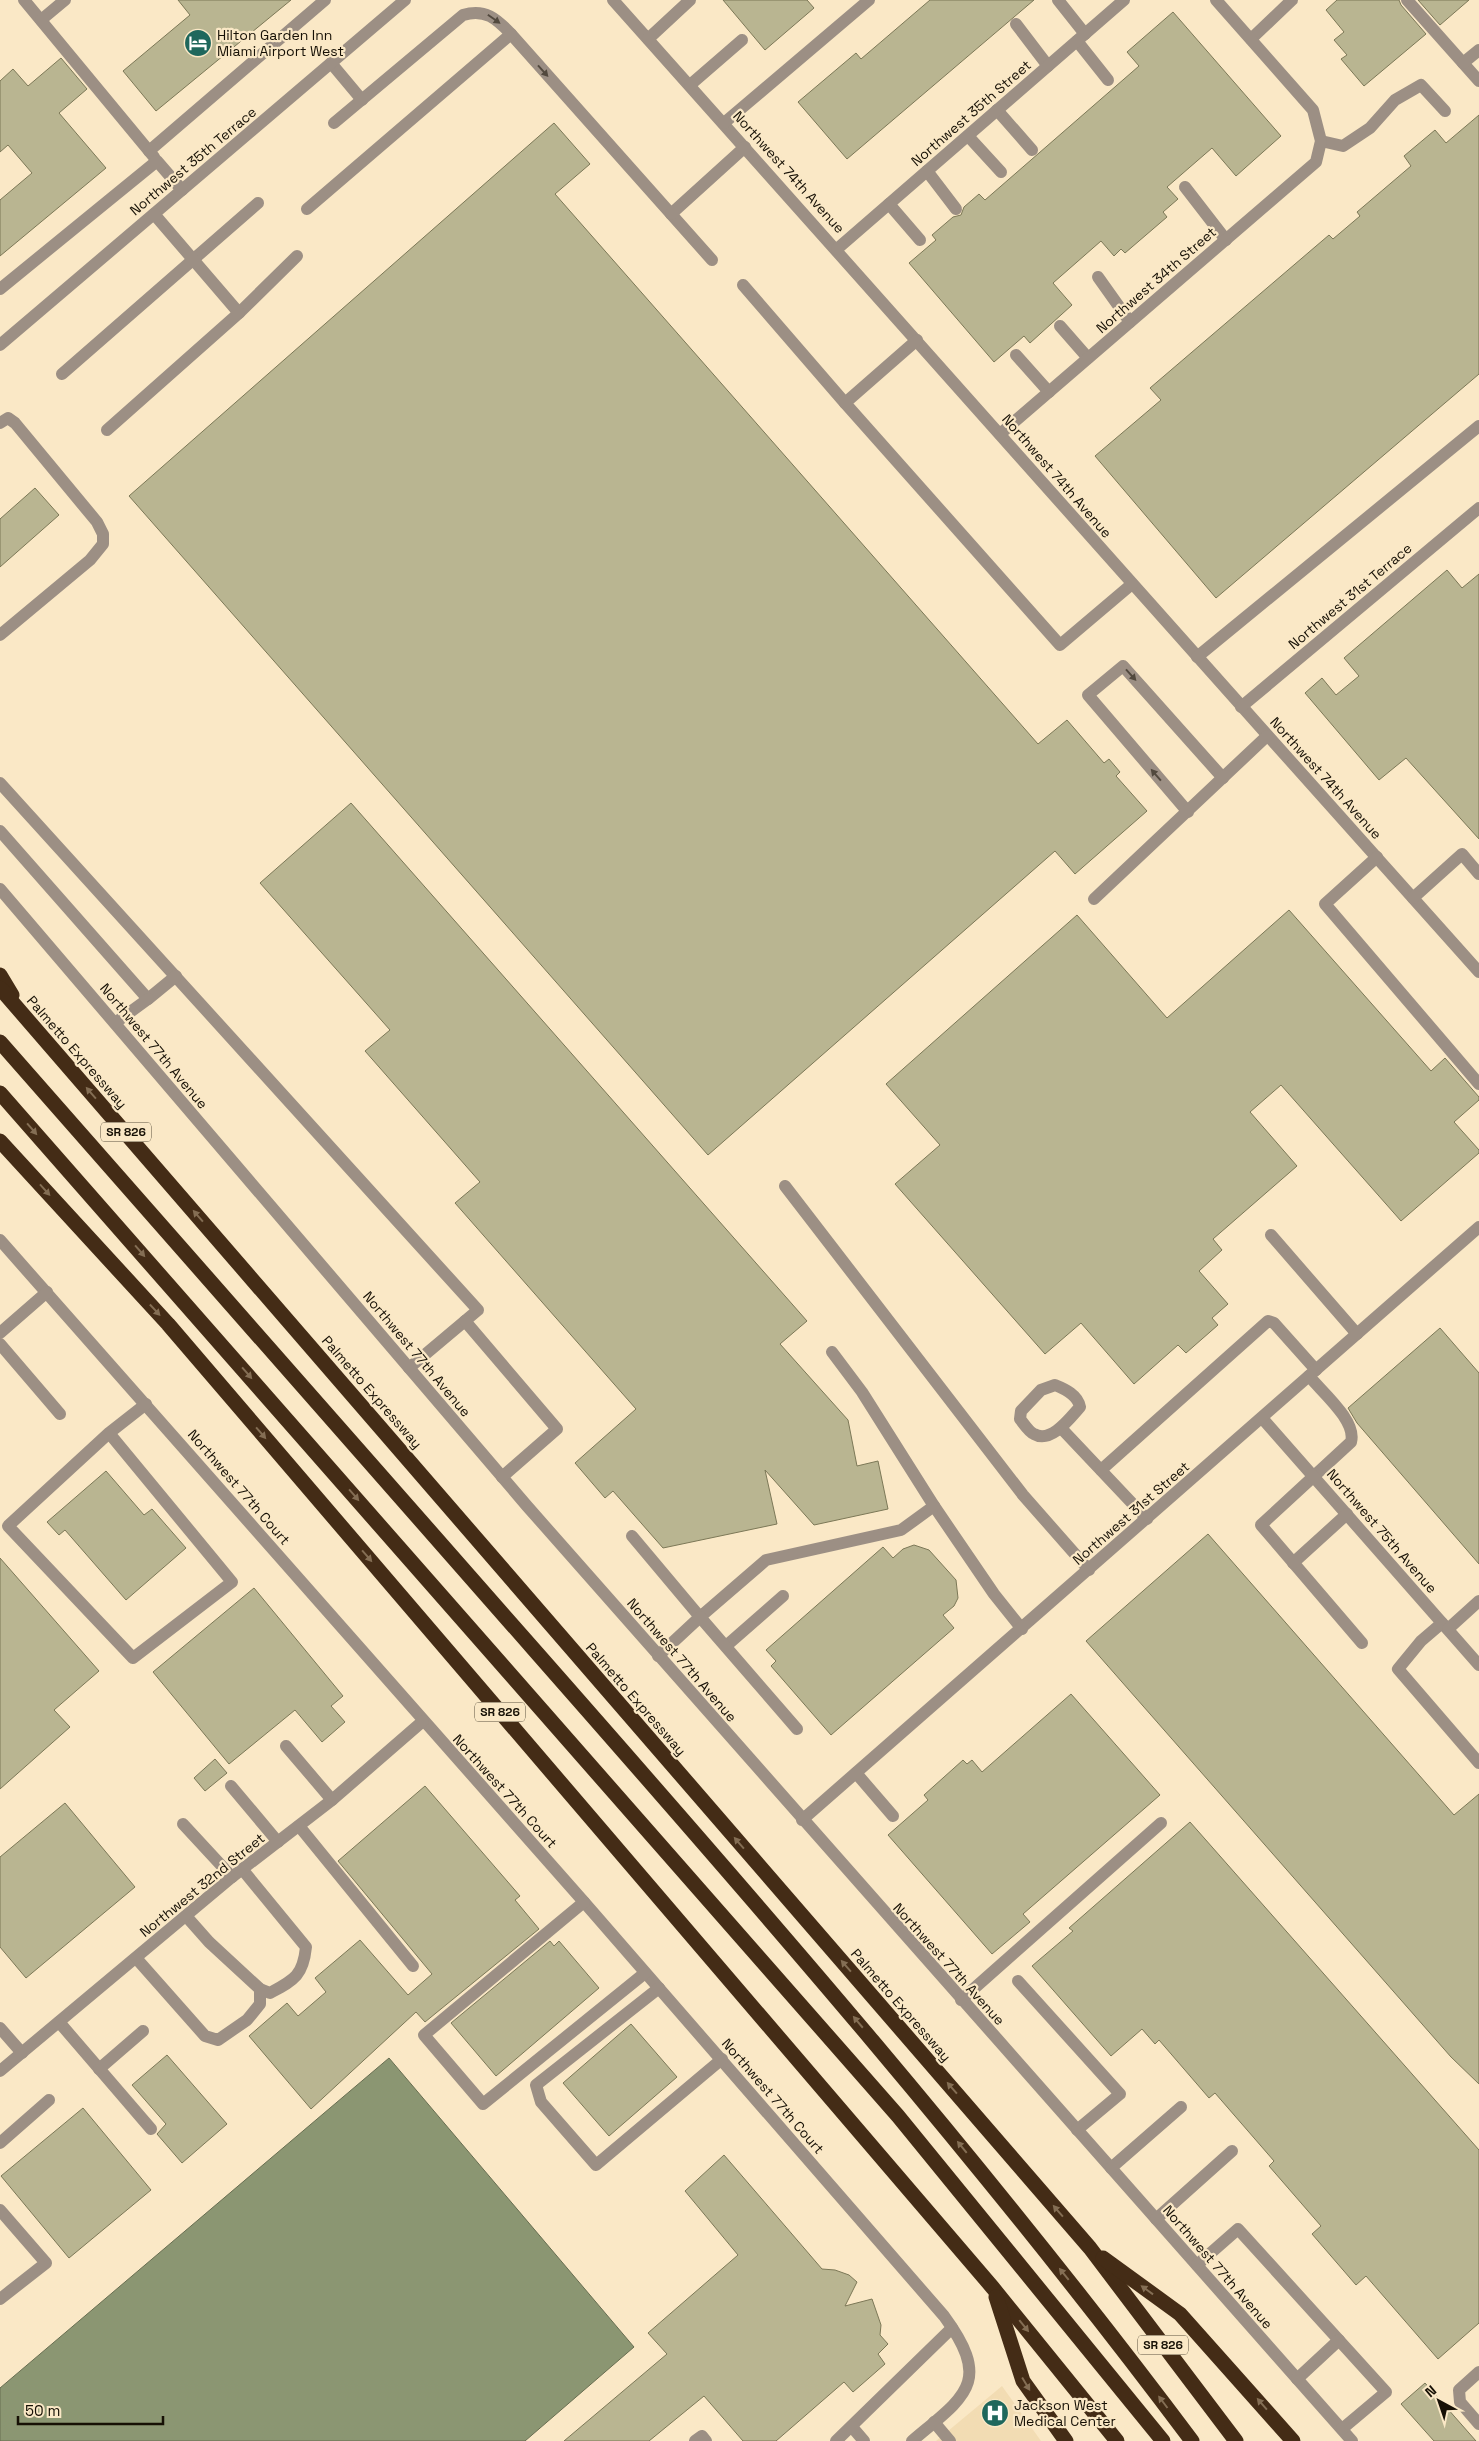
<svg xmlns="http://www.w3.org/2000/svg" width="1479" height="2441" font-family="'Space Grotesk',sans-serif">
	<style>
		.built { fill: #f2dcb3 }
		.water { fill: #8b9672; stroke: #686e51 }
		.building { fill: #b9b591; stroke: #7c7857 }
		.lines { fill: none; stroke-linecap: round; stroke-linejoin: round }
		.minor { stroke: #9c8f84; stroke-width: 12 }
		.highway { stroke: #442c16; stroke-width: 15 }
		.oneway { fill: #52493e }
		.oneway2 { fill: #846e54 }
		.labels { text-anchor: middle; stroke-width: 4.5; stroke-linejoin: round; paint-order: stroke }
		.shield { fill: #fae8c6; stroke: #5a513f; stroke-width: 1 }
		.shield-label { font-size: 12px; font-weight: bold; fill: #161005 }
		.poi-label { font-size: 14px; fill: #161005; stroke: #fae8c6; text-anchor: start }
		.street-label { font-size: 14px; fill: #161005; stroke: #fae8c6 }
	</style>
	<rect width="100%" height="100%" fill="#fae8c6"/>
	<polygon class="built" points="1002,2386 1041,2441 936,2441"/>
	<polygon class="water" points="389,2058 634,2347 525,2441 0,2441 0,2388"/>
	<g class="building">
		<polygon points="178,0 291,0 156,111 123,71 190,15"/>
		<polygon points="723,0 807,0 814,8 765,50"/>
		<polygon points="930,0 1034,0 847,159 798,102 856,53 861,59"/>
		<polygon points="1337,0 1399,0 1401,5 1426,34 1364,86 1341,59 1347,55 1334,40 1344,32 1326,10"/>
		<polygon points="1418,0 1469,0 1440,25"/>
		<polygon points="1173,12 1281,136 1236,176 1212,148 1167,187 1178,199 1163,212 1167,217 1125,253 1121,249 1114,256 1101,241 1053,283 1072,305 1030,343 1024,336 994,362 909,263 936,240 932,235 953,217 961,215 964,207 979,194 985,200 1139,66 1127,52"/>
		<polygon points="61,58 87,89 59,113 106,168 0,256 0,200 32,173 8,145 0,152 0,81 13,69 28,86"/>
		<polygon points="1479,115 1479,374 1216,598 1095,456 1161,400 1150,388 1329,235 1333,239 1360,216 1357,212 1411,166 1404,156 1435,130 1446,143"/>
		<polygon points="554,123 590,164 555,194 1038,744 1067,720 1104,763 1109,759 1120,772 1116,776 1147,811 1075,874 1055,851 708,1155 129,496"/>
		<polygon points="35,488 59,515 0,567 0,519"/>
		<polygon points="1447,570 1462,588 1479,574 1479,839 1406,758 1379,780 1305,693 1322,678 1336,695 1359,676 1344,658"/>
		<polygon points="351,803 807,1321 780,1344 848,1420 857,1466 878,1461 888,1509 814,1525 765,1470 777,1524 663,1548 613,1491 605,1498 575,1463 636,1409 455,1203 480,1182 365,1051 390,1030 260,883"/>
		<polygon points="1289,910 1431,1071 1445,1058 1479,1097 1479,1100 1454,1122 1479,1150 1479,1153 1401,1221 1281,1085 1250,1112 1297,1166 1213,1239 1222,1250 1199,1271 1228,1304 1212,1318 1218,1325 1186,1353 1178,1345 1134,1384 1081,1323 1045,1354 895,1184 940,1145 886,1084 1077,915 1167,1018"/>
		<polygon points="1440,1328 1479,1373 1479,1564 1357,1423 1348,1408"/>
		<polygon points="106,1471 144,1515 152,1509 186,1548 126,1600 65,1530 59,1535 47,1522"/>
		<polygon points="1208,1534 1454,1815 1479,1794 1479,2084 1451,2057 1086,1641"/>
		<polygon points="914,1545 929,1550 956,1580 958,1598 954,1606 943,1615 954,1628 831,1735 771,1666 776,1661 766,1650 883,1547 893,1558 903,1549"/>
		<polygon points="0,1558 99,1671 54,1710 70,1727 0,1789"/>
		<polygon points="254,1588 343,1696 331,1706 345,1722 322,1742 295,1710 229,1764 153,1672"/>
		<polygon points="1071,1694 1160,1795 1023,1914 1030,1922 992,1954 888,1835 928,1800 924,1795 963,1760 967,1764 972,1760 982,1772"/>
		<polygon points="215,1759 227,1773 205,1791 194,1778"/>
		<polygon points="425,1786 520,1896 515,1900 539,1929 425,2022 416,2012 311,2109 249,2036 287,2003 298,2016 326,1992 315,1978 360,1940 408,1995 432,1974 338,1861"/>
		<polygon points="65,1803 135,1887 26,1978 0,1947 0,1857"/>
		<polygon points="1190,1822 1479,2150 1479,2323 1438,2359 1366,2276 1356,2285 1312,2234 1321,2226 1269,2166 1274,2161 1215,2093 1209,2098 1159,2040 1155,2044 1142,2029 1111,2056 1032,1966 1073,1931 1069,1928"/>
		<polygon points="550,1941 554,1946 559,1941 599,1988 496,2076 451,2023"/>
		<polygon points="631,2024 677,2077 609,2136 563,2083"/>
		<polygon points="167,2055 227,2124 182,2163 157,2134 166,2124 132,2085"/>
		<polygon points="83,2108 151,2190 69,2258 1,2176"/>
		<polygon points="724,2155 822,2269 835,2270 849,2275 857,2282 845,2306 872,2299 881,2325 880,2335 888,2344 878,2354 885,2364 853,2392 844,2382 776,2441 743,2441 704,2396 649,2441 564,2441 667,2354 648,2333 738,2255 685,2191"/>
		<polygon points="1425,2383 1476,2441 1434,2441 1401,2404"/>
	</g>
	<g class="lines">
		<g class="minor">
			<polyline points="24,0 154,157"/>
			<path d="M 613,0 C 903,322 1189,649 1479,972"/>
			<polyline points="1058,0 1085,34"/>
			<polyline points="1407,0 1479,81"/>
			<polyline points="41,20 65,0"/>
			<polyline points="1016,24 1048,66"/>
			<polyline points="648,39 690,0"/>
			<polyline points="1251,39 1292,0"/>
			<polyline points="1077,41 1108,80"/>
			<polyline points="331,63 362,100"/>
			<polyline points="1463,63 1479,50"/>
			<polyline points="690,85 742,40"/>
			<polyline points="997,110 1032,150"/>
			<path d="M 334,123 L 463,15 C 485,8 497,19 511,34 L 712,260"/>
			<polyline points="724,123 869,0"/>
			<polyline points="968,136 1001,172"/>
			<polyline points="1321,141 1343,146 1370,128 1395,100 1421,85 1445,111"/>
			<polyline points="149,151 325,0"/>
			<polyline points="927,171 956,209"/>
			<polyline points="1185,187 1226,240"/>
			<polyline points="889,204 920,240"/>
			<polyline points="307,209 511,34"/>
			<polyline points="671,214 745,147"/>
			<polyline points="837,249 1124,0"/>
			<polyline points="1098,277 1130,322"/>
			<polyline points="743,285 845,403"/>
			<polyline points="0,289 157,161 182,190"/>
			<polyline points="239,313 297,256"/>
			<polyline points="1060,326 1088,358"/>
			<polyline points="917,340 845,403 1060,645 1132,584"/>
			<polyline points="0,345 405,0"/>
			<polyline points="1016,355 1049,392"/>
			<polyline points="62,374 258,203"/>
			<polyline points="0,423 8,418 15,423 97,522 103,534 103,544 90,560 0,635"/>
			<polyline points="107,430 239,313 154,214"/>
			<polyline points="1000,434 1316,162 1321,141 1313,110 1216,0"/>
			<polyline points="1197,657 1479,426"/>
			<polyline points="1241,707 1479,508"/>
			<polyline points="0,783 478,1310 409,1368"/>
			<polyline points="1188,812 1088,695 1123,666 1223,778"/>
			<polyline points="0,831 148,999 176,976"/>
			<polyline points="1377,857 1325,904 1479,1084"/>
			<polyline points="0,889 527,1506 1352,2441"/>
			<polyline points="1413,898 1462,854 1479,874"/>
			<polyline points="1094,899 1267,736"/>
			<polyline points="115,1023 148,999"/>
			<polyline points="785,1186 1023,1495 1089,1570"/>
			<polyline points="1271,1235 1357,1334"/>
			<path d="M 0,1240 L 584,1902 L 944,2316 C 993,2383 965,2396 912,2441"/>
			<polyline points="465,1321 557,1429 502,1477"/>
			<polyline points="0,1333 47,1292"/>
			<polyline points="0,1344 60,1414"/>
			<path d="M 1309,1376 C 1322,1392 1357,1421 1351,1442 L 1261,1525 L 1362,1643"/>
			<path d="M 1055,1385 C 1065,1389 1078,1395 1080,1407 C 1070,1418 1051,1444 1034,1434 C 1029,1432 1024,1424 1020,1419 L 1021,1411 L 1041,1390 Z"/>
			<polyline points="1262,1418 1479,1665"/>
			<polyline points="1061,1428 1147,1519"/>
			<polyline points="109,1433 232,1582 133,1658 8,1526 109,1433 146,1404"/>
			<polyline points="1101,1470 1268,1321 1274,1323 1316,1370"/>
			<polyline points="934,1506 994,1594 1022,1629"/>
			<polyline points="632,1536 700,1617 766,1560 901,1530 934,1506 862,1392 832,1352"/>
			<polyline points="1293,1563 1347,1514"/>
			<polyline points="1442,1623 1421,1641 1398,1669 1479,1763"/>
			<polyline points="1448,1629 1479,1601"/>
			<polyline points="726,1646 783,1596"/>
			<polyline points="658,1656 700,1617 797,1729"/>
			<polyline points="286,1746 332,1800"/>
			<polyline points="856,1773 893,1816"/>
			<polyline points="231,1786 278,1842"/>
			<polyline points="802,1820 1479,1227"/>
			<polyline points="183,1824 232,1877"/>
			<polyline points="299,1826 413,1966"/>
			<polyline points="584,1902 424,2035 483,2104 645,1973"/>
			<path d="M 186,1916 L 209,1942 L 260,1989 L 270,1993 C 294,1980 303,1976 306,1947 L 242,1869"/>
			<polyline points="136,1958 205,2036 218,2040 247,2020 260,2004 260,1989"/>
			<polyline points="1018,1981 1120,2094 1077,2130"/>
			<polyline points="659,1988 536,2085 541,2102 596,2165 722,2059"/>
			<polyline points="961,2000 1161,1823"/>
			<polyline points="59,2022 151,2129"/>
			<polyline points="0,2028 22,2053"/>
			<polyline points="99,2069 143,2031"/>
			<polyline points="0,2071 232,1877 332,1800 423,1721"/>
			<polyline points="0,2143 49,2100"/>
			<polyline points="1111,2168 1181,2107"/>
			<polyline points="0,2210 46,2263 0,2299"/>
			<polyline points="1156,2219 1232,2151"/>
			<polyline points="1197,2265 1238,2229 1386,2392 1342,2429"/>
			<polyline points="1479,2372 1459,2390 1460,2402 1479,2424"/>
			<polyline points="1297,2379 1339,2340"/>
			<polyline points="934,2422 950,2441"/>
			<polyline points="852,2427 864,2441"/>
			<polyline points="695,2441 702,2436 706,2441"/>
			<polyline points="836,2441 952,2328"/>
		</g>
		<g class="highway">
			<polyline points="0,975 12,995"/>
			<polyline points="0,988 1090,2248 1236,2441"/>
			<path d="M 0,1042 C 179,1245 358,1449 537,1653 C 763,1910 987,2167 1192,2441"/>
			<polyline points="0,1093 898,2116 1163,2441"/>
			<polyline points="0,1141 168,1324 993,2288 1117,2441"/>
			<polyline points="1103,2258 1180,2314 1293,2441"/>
			<polyline points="996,2297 1023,2381 1066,2441"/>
		</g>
	</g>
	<defs><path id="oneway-solid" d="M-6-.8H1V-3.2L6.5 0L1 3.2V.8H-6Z" transform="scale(1.25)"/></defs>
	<g class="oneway">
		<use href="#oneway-solid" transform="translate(494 19) rotate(35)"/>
		<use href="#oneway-solid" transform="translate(543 71) rotate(48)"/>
		<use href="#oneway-solid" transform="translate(1131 675) rotate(48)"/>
		<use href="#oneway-solid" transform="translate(1156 775) rotate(-131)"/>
	</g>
	<g class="oneway2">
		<use href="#oneway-solid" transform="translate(91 1093) rotate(-131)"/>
		<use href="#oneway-solid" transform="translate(32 1129) rotate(49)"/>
		<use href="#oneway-solid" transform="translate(45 1190) rotate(48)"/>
		<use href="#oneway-solid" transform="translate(198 1216) rotate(-131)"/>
		<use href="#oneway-solid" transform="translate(140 1251) rotate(49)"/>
		<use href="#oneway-solid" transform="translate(155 1310) rotate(47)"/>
		<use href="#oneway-solid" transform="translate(247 1373) rotate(49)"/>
		<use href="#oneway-solid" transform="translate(261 1433) rotate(49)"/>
		<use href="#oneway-solid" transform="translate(354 1495) rotate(49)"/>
		<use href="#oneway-solid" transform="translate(367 1556) rotate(49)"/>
		<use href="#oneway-solid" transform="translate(739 1843) rotate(-131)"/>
		<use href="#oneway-solid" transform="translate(846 1966) rotate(-131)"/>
		<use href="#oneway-solid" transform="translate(858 2022) rotate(-130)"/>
		<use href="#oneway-solid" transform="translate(952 2088) rotate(-131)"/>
		<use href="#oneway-solid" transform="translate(962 2147) rotate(-129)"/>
		<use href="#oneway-solid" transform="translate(1058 2211) rotate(-131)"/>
		<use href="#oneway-solid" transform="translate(1064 2274) rotate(-129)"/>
		<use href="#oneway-solid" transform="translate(1147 2290) rotate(-144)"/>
		<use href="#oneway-solid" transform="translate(1024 2326) rotate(51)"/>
		<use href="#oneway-solid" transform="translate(1026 2384) rotate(59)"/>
		<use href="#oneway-solid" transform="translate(1163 2402) rotate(-127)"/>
		<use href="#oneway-solid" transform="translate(1262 2404) rotate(-131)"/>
	</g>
	<defs>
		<g id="hotel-disc" transform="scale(1.4375)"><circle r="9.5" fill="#1f675c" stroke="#fae8c6"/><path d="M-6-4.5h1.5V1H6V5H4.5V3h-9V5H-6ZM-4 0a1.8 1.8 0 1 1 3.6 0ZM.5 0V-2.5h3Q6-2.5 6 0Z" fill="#fff"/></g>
		<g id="hospital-disc" transform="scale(1.4375)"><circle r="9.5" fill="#1f675c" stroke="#fae8c6"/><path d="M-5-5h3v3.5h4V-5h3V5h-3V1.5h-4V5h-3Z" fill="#fff"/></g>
	</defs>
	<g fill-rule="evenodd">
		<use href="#hotel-disc" x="198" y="43"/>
		<use href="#hospital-disc" x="995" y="2413"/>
	</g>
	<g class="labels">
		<g class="shield">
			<rect x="101" y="1122.5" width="50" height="19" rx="4"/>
			<rect x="475" y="1702.5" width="50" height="19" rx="4"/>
			<rect x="1138" y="2335.5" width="50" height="19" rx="4"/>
		</g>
		<g class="shield-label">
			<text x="126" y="1136">SR 826</text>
			<text x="500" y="1716">SR 826</text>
			<text x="1163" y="2349">SR 826</text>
		</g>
		<g class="poi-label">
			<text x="217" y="40">Hilton Garden Inn<tspan x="217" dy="16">Miami Airport West</tspan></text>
			<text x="1014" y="2410">Jackson West<tspan x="1014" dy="16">Medical Center</tspan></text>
		</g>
		<g class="street-label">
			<text transform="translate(971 113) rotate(-41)" y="5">Northwest 35th Street</text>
			<text transform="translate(193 161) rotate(-40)" y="5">Northwest 35th Terrace</text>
			<text transform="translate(789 172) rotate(48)" y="5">Northwest 74th Avenue</text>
			<text transform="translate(1156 280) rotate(-41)" y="5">Northwest 34th Street</text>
			<text transform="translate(1057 476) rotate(49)" y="5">Northwest 74th Avenue</text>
			<text transform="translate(1350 596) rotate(-40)" y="5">Northwest 31st Terrace</text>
			<text transform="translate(1326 778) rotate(48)" y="5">Northwest 74th Avenue</text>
			<text transform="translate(154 1046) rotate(50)" y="5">Northwest 77th Avenue</text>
			<text transform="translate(77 1052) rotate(49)" y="5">Palmetto Expressway</text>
			<text transform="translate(417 1354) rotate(50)" y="5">Northwest 77th Avenue</text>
			<text transform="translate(372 1392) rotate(49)" y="5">Palmetto Expressway</text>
			<text transform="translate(239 1487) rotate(49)" y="5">Northwest 77th Court</text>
			<text transform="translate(1131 1513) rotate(-41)" y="5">Northwest 31st Street</text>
			<text transform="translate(1382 1531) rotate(49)" y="5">Northwest 75th Avenue</text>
			<text transform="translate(682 1660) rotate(49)" y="5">Northwest 77th Avenue</text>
			<text transform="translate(636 1699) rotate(49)" y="5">Palmetto Expressway</text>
			<text transform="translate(505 1791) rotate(48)" y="5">Northwest 77th Court</text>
			<text transform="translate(202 1885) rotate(-39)" y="5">Northwest 32nd Street</text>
			<text transform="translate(949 1964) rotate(48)" y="5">Northwest 77th Avenue</text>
			<text transform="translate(901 2005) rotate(49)" y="5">Palmetto Expressway</text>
			<text transform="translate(773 2096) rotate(49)" y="5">Northwest 77th Court</text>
			<text transform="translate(1218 2267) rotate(49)" y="5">Northwest 77th Avenue</text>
		</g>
	</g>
	<g transform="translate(1439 2401) rotate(320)" stroke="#fae8c6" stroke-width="4" paint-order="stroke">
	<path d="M0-4L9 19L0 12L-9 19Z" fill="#161005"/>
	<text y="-8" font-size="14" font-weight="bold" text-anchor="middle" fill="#161005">N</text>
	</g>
	<path d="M18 2416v8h145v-8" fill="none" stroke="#161005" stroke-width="2.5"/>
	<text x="25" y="2416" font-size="15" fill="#161005" stroke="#fae8c6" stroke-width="4" paint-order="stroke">50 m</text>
</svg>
